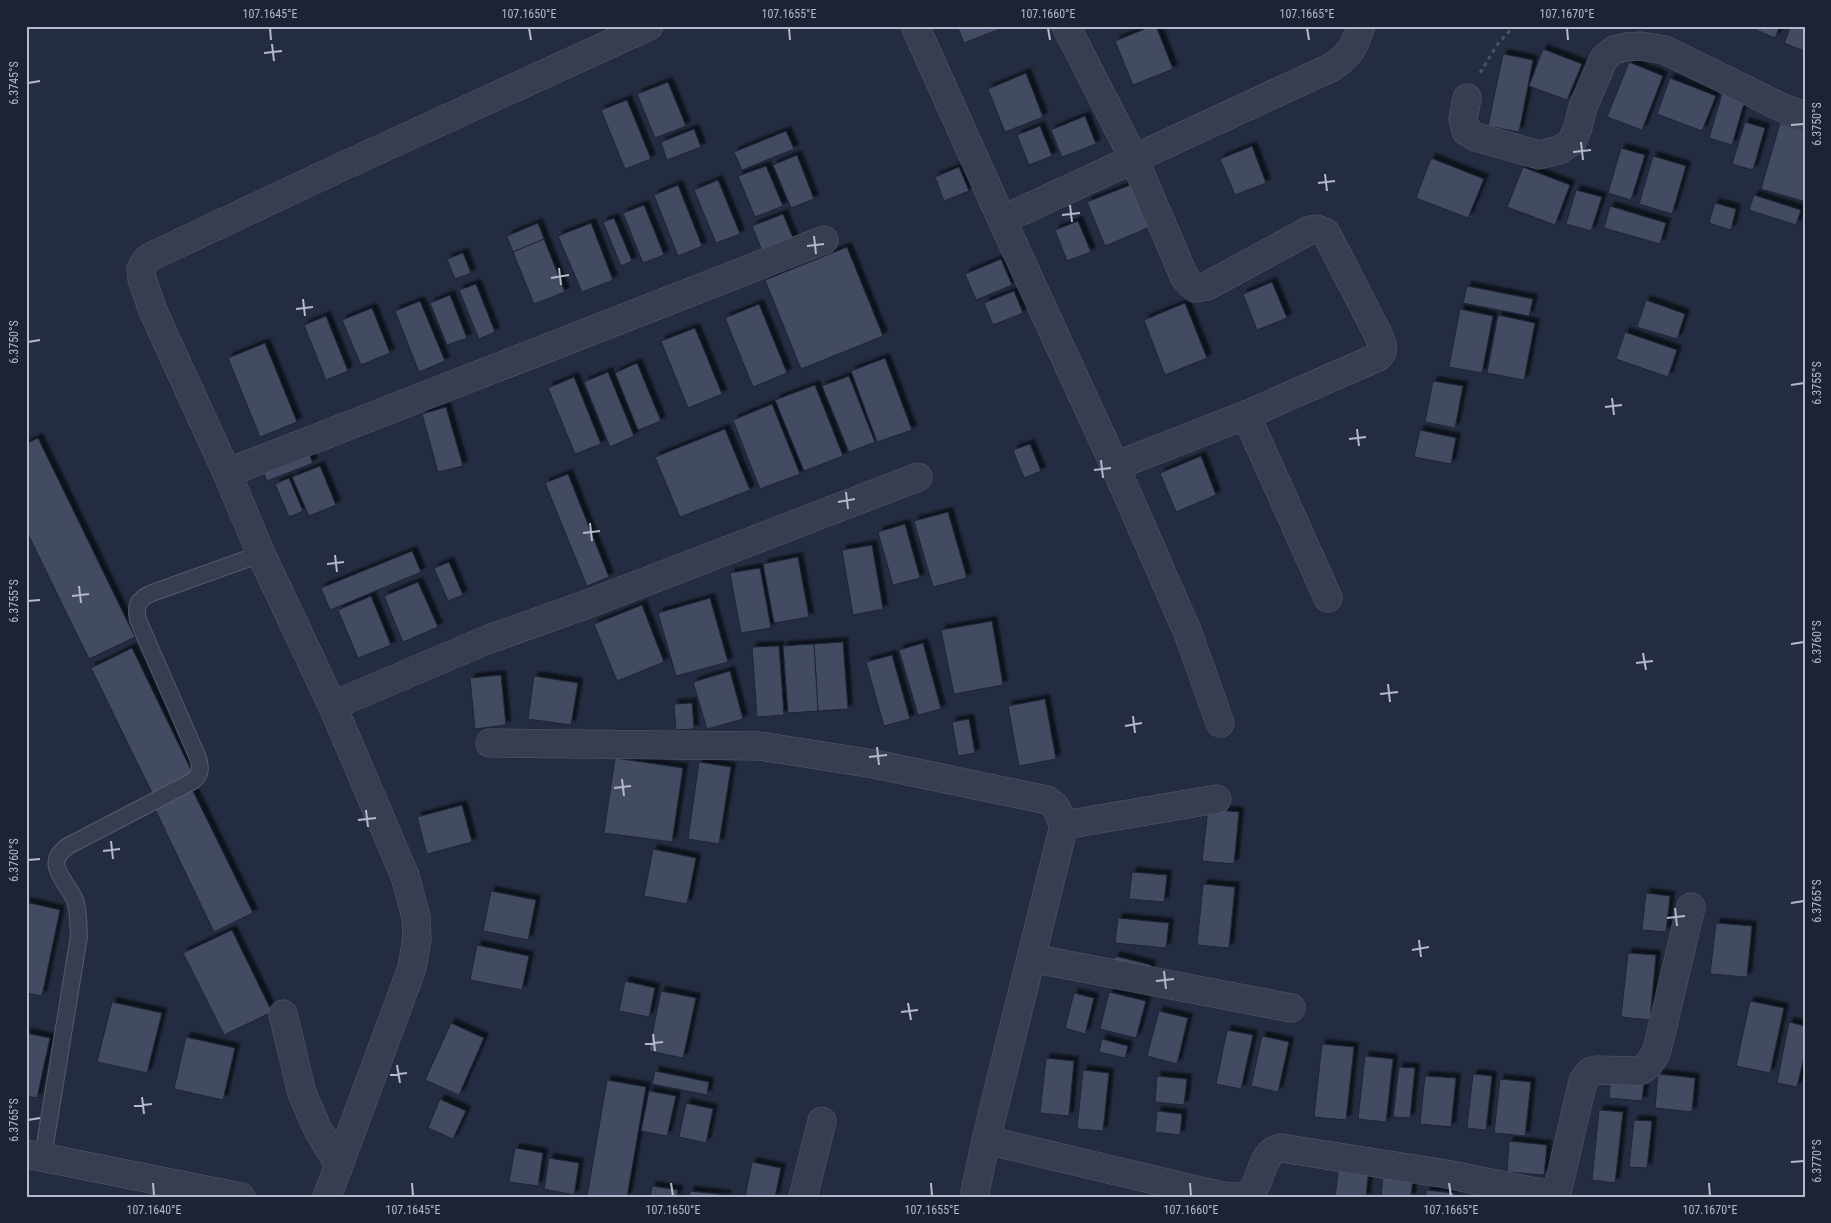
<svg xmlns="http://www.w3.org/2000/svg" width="1831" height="1223" font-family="'Roboto Condensed',sans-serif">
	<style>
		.building { fill: #424b62; stroke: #1e2537; filter: url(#shadow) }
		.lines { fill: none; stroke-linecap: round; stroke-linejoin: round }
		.service-casing { stroke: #555c6e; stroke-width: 18 }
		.minor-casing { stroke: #555c6e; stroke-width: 29 }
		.path { stroke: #43575e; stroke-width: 3; stroke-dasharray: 4 4; stroke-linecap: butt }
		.service { stroke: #373e50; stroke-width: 16 }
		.minor { stroke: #373e50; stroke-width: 28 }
		.ticks { fill: none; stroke: #b4b9cb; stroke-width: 2 }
		.neatline { fill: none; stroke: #b4b9cb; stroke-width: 2 }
		.ticks-label { font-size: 12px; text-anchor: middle; fill: #b4b9cb }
	</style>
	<defs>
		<filter id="shadow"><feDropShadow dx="4.5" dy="-4.5" stdDeviation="1" flood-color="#0009"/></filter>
	</defs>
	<rect width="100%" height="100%" fill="#232c40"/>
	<g class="building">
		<polygon points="957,26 999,26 1000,29 964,43"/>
		<polygon points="1152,26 1156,26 1173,69 1133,85 1115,41"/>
		<polygon points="1747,26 1780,26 1775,38"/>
		<polygon points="1791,26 1805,26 1804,51 1784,43"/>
		<polygon points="1543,49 1582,64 1567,100 1529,86"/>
		<polygon points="1503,54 1533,60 1519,132 1488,126"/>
		<polygon points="1629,62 1663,76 1642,130 1607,117"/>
		<polygon points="1026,73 1043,117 1005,132 988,89"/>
		<polygon points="1670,78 1716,96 1702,131 1657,114"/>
		<polygon points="668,82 686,126 655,138 637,94"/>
		<polygon points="1722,94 1745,100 1732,145 1709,138"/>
		<polygon points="627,100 651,159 625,169 601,110"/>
		<polygon points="1085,116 1096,144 1062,157 1051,130"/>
		<polygon points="1745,122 1765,128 1753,170 1732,164"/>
		<polygon points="1780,123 1805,131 1805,194 1803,201 1761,189"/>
		<polygon points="1040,126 1052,156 1029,165 1017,135"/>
		<polygon points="694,129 701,147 667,160 661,142"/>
		<polygon points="786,131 794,149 742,170 734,152"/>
		<polygon points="1252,146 1266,183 1235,195 1220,159"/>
		<polygon points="1621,148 1645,155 1631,200 1608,193"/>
		<polygon points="797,155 814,199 791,208 773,165"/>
		<polygon points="1653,156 1686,166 1672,214 1639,204"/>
		<polygon points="1431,158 1484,179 1468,218 1416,198"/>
		<polygon points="766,166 783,206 755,217 738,176"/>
		<polygon points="959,167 969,191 944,201 935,177"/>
		<polygon points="1523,167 1570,185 1555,225 1507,207"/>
		<polygon points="718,180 740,234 716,243 694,190"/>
		<polygon points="1140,181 1157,224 1105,246 1087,202"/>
		<polygon points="678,185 702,246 678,256 654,195"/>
		<polygon points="1576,190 1602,197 1591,231 1566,224"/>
		<polygon points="1754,195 1801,210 1796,225 1749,210"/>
		<polygon points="1715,203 1736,209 1731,230 1709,223"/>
		<polygon points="644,205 664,255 643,263 623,213"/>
		<polygon points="1610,206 1666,223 1660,244 1604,228"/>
		<polygon points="783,214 796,245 765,258 752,226"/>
		<polygon points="614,218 632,261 621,266 603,222"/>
		<polygon points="1078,221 1091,252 1067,261 1055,230"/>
		<polygon points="538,223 544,239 513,252 507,236"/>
		<polygon points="591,223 613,280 582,292 558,236"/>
		<polygon points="544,239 565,292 534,304 513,252"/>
		<polygon points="847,247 883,336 801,369 765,280"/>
		<polygon points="463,253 471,273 455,279 447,259"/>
		<polygon points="1001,259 1012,285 976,300 965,274"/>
		<polygon points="1272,282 1287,318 1257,330 1243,294"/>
		<polygon points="476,284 495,332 479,339 459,290"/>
		<polygon points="1467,286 1533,299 1529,316 1463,303"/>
		<polygon points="1014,291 1023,313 993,325 984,303"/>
		<polygon points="450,295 467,338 447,345 430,303"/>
		<polygon points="1646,300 1685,314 1677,339 1637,327"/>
		<polygon points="420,301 445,361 419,372 395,311"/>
		<polygon points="1185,303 1207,358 1165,375 1144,320"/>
		<polygon points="759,304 787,373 753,387 725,318"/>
		<polygon points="372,308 390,353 361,365 342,320"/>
		<polygon points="1460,309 1493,316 1482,373 1449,367"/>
		<polygon points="1498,315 1535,323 1524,380 1487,373"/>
		<polygon points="326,316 348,371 326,380 304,325"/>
		<polygon points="695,328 722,394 688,408 661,341"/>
		<polygon points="1625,332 1677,350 1668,377 1616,359"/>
		<polygon points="265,343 297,422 260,437 228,358"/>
		<polygon points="885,358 912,430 877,442 851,371"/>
		<polygon points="637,363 661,421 638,430 615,373"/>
		<polygon points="608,372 634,436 610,447 584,382"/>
		<polygon points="849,376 875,442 849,452 822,386"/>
		<polygon points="574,377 601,444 575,454 548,388"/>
		<polygon points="1433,381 1463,386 1455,428 1425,422"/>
		<polygon points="815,385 843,456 804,471 775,400"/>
		<polygon points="772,404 800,474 760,489 733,420"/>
		<polygon points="446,407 463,466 438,472 422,414"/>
		<polygon points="725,429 750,490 680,517 655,457"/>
		<polygon points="1420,430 1456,438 1451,464 1414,457"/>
		<polygon points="38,438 135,637 89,659 26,530 26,444"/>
		<polygon points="1030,444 1041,471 1024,478 1013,450"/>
		<polygon points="306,448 313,463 267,481 261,467"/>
		<polygon points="1201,456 1216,495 1176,512 1160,473"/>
		<polygon points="320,466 336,505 309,516 292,477"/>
		<polygon points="568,474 609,577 587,586 545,483"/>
		<polygon points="289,478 303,511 289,517 275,484"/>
		<polygon points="948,512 967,578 933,587 914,521"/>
		<polygon points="905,524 920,578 893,585 878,532"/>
		<polygon points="872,545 883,609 853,615 842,550"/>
		<polygon points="412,551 421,572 330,610 321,588"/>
		<polygon points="798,557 809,617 774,623 763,564"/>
		<polygon points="449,562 463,595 448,601 434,568"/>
		<polygon points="760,568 771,628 741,633 730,573"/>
		<polygon points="418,582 438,627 403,642 384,596"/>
		<polygon points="371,596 391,645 358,658 338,610"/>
		<polygon points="710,598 728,662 676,676 658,613"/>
		<polygon points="642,605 664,662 617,681 594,624"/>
		<polygon points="992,621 1003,685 954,694 941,630"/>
		<polygon points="843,642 848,709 818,711 814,644"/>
		<polygon points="923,643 941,709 918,715 899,650"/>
		<polygon points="814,644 818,711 788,713 783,646"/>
		<polygon points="779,646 784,715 757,717 752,647"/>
		<polygon points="132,648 194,776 153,795 91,668"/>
		<polygon points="892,655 910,719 884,726 866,662"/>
		<polygon points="730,671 743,719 707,729 693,682"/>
		<polygon points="501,675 506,725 475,729 470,678"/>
		<polygon points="534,676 578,683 571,725 528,719"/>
		<polygon points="1045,699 1056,759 1019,766 1008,706"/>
		<polygon points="692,703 694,729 676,730 674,704"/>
		<polygon points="969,719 975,753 958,756 952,722"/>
		<polygon points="615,758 683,768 672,842 604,833"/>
		<polygon points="699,762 731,767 719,844 688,839"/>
		<polygon points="191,787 253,913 214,932 153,805"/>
		<polygon points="462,805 472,842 427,854 417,817"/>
		<polygon points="1208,809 1239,812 1234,864 1202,861"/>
		<polygon points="653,849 696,858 687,904 644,896"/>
		<polygon points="1132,872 1167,875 1164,902 1129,899"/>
		<polygon points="1203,884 1235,887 1229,948 1197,945"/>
		<polygon points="491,891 536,900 528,940 483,931"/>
		<polygon points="1646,893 1670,896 1666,932 1642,930"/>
		<polygon points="26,902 60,910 42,996 26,993"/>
		<polygon points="1118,918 1169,923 1166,948 1115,943"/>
		<polygon points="1716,923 1752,926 1747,977 1710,974"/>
		<polygon points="232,930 272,1012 224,1035 183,953"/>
		<polygon points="477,945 529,956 522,990 470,980"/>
		<polygon points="1628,953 1656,955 1650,1020 1621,1017"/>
		<polygon points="1115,956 1151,965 1148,976 1113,967"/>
		<polygon points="625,981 655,988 649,1017 619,1011"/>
		<polygon points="661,991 696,998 683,1058 649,1051"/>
		<polygon points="1109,992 1146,1001 1136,1038 1100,1029"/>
		<polygon points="1074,993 1094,998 1085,1034 1065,1028"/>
		<polygon points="1750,1001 1784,1008 1770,1073 1736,1066"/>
		<polygon points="112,1002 162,1013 147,1073 97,1062"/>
		<polygon points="1159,1011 1188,1018 1177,1064 1147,1056"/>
		<polygon points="1789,1022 1805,1026 1805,1053 1797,1087 1777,1083"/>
		<polygon points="451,1023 484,1038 459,1095 425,1080"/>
		<polygon points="1227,1030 1253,1035 1241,1089 1216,1084"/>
		<polygon points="26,1033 50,1038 37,1098 26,1096"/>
		<polygon points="1262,1036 1289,1042 1278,1092 1251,1086"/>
		<polygon points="186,1037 235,1048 223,1100 174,1089"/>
		<polygon points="1102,1039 1128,1046 1125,1058 1099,1052"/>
		<polygon points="1322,1044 1354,1047 1346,1120 1314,1117"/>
		<polygon points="1365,1056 1393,1059 1386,1122 1358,1119"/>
		<polygon points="1046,1058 1074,1061 1069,1116 1040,1113"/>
		<polygon points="1399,1067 1415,1068 1410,1118 1393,1117"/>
		<polygon points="1083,1070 1109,1073 1103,1131 1077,1129"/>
		<polygon points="655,1071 709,1082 707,1095 652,1084"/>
		<polygon points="1611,1071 1645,1074 1642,1101 1609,1098"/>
		<polygon points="1473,1074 1492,1076 1486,1130 1467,1128"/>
		<polygon points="1658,1074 1695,1078 1692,1112 1655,1108"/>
		<polygon points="1157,1076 1187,1079 1184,1105 1155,1102"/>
		<polygon points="1425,1076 1456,1078 1451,1127 1420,1124"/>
		<polygon points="1500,1079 1531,1082 1525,1136 1494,1133"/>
		<polygon points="607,1080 646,1087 627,1197 587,1197"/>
		<polygon points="649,1091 676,1096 667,1136 641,1131"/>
		<polygon points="440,1099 466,1111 453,1139 428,1128"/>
		<polygon points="686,1103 713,1109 706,1143 679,1137"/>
		<polygon points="1599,1110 1623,1112 1615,1183 1592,1180"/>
		<polygon points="1157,1111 1182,1114 1180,1135 1155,1132"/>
		<polygon points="1634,1120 1652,1121 1647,1168 1629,1167"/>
		<polygon points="1509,1141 1547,1145 1544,1175 1507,1172"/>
		<polygon points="515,1148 543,1153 538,1186 509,1182"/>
		<polygon points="549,1158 579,1163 574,1195 544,1189"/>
		<polygon points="752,1162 781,1168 775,1197 745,1197"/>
		<polygon points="1339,1164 1369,1167 1366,1197 1335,1197"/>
		<polygon points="1383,1174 1413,1177 1411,1197 1381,1197"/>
		<polygon points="652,1186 678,1190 677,1197 650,1197"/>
		<polygon points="1426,1190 1455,1193 1454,1197 1426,1197"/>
		<polygon points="690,1191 726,1195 726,1197 689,1197"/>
	</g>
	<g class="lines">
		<g class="service-casing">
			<path id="service" d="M 43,1157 L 79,936 C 78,924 79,912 75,900 C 67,881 42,864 68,846 L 193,781 C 201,774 201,769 198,758 L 138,620 C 135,605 138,599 152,593 L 261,554"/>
		</g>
		<g class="minor-casing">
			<g id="minor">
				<polyline points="915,26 1002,220 1115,466 1188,633 1220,723"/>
				<path d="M 1066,26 L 1134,159 L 1185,278 L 1195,288 L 1207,286 L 1310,230 L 1316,229 L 1326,233 L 1378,334 C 1382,343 1386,350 1378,357 L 1246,415 L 1115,466"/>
				<polyline points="1467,98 1463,119 1466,131 1476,137 1539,155 1559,150 1572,142 1578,127 1583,107 1604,58 1614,50 1626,47 1641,46 1665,50 1785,109 1805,116"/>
				<path d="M 1002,220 L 1332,67 C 1351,54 1354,47 1361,26"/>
				<polyline points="1246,415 1328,598"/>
				<polyline points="227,473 824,240"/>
				<polyline points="333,707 348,699 489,639 585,605 918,477"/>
				<polyline points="490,743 760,746 874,764 1047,800 1055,806 1064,825 986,1140 974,1197"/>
				<polyline points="1064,825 1217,799"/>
				<polyline points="1031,958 1291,1008"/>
				<polyline points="283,1014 302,1093 317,1128 339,1165"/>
				<path d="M 986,1140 L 1209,1193 C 1220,1195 1233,1199 1244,1196 C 1264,1190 1257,1152 1281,1148 L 1446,1174 L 1556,1196"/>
				<polyline points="26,1154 241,1197"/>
				<polyline points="327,1197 412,968 417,938 416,917 405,876 333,707 261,554 227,473 153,311 142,279 141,269 145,262 150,257 339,168 649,26"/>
				<polyline points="803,1197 822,1121"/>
				<path d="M 1556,1197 L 1583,1081 L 1590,1072 L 1596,1070 L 1640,1071 C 1649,1066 1653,1059 1657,1050 L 1691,907"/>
			</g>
		</g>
		<polyline class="path" points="1480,73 1497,45 1514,26"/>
		<use href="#service" class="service"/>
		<use href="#minor" class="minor"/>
	</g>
	<path class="ticks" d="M 270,28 L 271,40M 529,28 L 531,40M 789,28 L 790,40M 1048,28 L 1050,40M 1307,28 L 1309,40M 1567,28 L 1568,40M 272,44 L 274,61M 264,53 L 282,51M 28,83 L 40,81M 1791,125 L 1804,124M 1581,142 L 1583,160M 1573,152 L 1591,150M 1325,174 L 1327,191M 1318,183 L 1335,181M 1070,205 L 1072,222M 1062,215 L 1080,213M 814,236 L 816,254M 807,246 L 824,244M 559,268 L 561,285M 551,278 L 569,275M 303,299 L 305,316M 296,309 L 313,307M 28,342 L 40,340M 1791,385 L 1804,383M 1612,398 L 1614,415M 1605,407 L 1622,405M 1357,429 L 1359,446M 1349,439 L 1366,437M 1101,460 L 1103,478M 1094,470 L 1111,468M 846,492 L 848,509M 838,502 L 855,499M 590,523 L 592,541M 583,533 L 600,531M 335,555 L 337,572M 327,564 L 344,562M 79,586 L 81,603M 72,596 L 89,594M 28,601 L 40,600M 1791,644 L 1804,642M 1643,653 L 1646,670M 1636,663 L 1653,661M 1388,684 L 1390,702M 1380,694 L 1398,692M 1133,716 L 1135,733M 1125,726 L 1142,723M 877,747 L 879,765M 869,757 L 887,755M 622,779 L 624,796M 614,788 L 631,786M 366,810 L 368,827M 358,820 L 376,818M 111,841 L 113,859M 103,851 L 120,849M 28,860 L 40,859M 1791,903 L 1804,901M 1675,908 L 1677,926M 1667,918 L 1685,916M 1419,940 L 1421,957M 1412,950 L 1429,947M 1164,971 L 1166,989M 1156,981 L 1174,979M 908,1003 L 911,1020M 901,1012 L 918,1010M 653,1034 L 655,1051M 645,1044 L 663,1042M 397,1065 L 400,1083M 390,1075 L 407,1073M 142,1097 L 144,1114M 134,1106 L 152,1104M 28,1120 L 40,1118M 1791,1162 L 1804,1161M 153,1183 L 154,1196M 412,1183 L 413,1196M 671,1183 L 673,1196M 931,1183 L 932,1196M 1190,1183 L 1191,1196M 1449,1183 L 1451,1196M 1709,1183 L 1710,1196"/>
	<rect width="1831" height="1223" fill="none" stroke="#1c2335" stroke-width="55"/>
	<rect x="28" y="28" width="1776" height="1168" class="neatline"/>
	<g class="ticks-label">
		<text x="270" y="18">107.1645°E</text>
		<text x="529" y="18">107.1650°E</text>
		<text x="789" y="18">107.1655°E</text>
		<text x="1048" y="18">107.1660°E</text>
		<text x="1307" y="18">107.1665°E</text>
		<text x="1567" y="18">107.1670°E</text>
		<text transform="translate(14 83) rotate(-90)" y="4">6.3745°S</text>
		<text transform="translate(1817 124) rotate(-90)" y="4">6.3750°S</text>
		<text transform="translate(14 342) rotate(-90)" y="4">6.3750°S</text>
		<text transform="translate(1817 383) rotate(-90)" y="4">6.3755°S</text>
		<text transform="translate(14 601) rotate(-90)" y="4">6.3755°S</text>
		<text transform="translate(1817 642) rotate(-90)" y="4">6.3760°S</text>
		<text transform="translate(14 860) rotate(-90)" y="4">6.3760°S</text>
		<text transform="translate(1817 901) rotate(-90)" y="4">6.3765°S</text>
		<text transform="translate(14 1120) rotate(-90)" y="4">6.3765°S</text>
		<text transform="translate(1817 1161) rotate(-90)" y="4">6.3770°S</text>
		<text x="154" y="1214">107.1640°E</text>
		<text x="413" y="1214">107.1645°E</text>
		<text x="673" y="1214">107.1650°E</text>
		<text x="932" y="1214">107.1655°E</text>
		<text x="1191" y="1214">107.1660°E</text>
		<text x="1451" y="1214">107.1665°E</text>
		<text x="1710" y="1214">107.1670°E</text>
	</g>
</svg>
